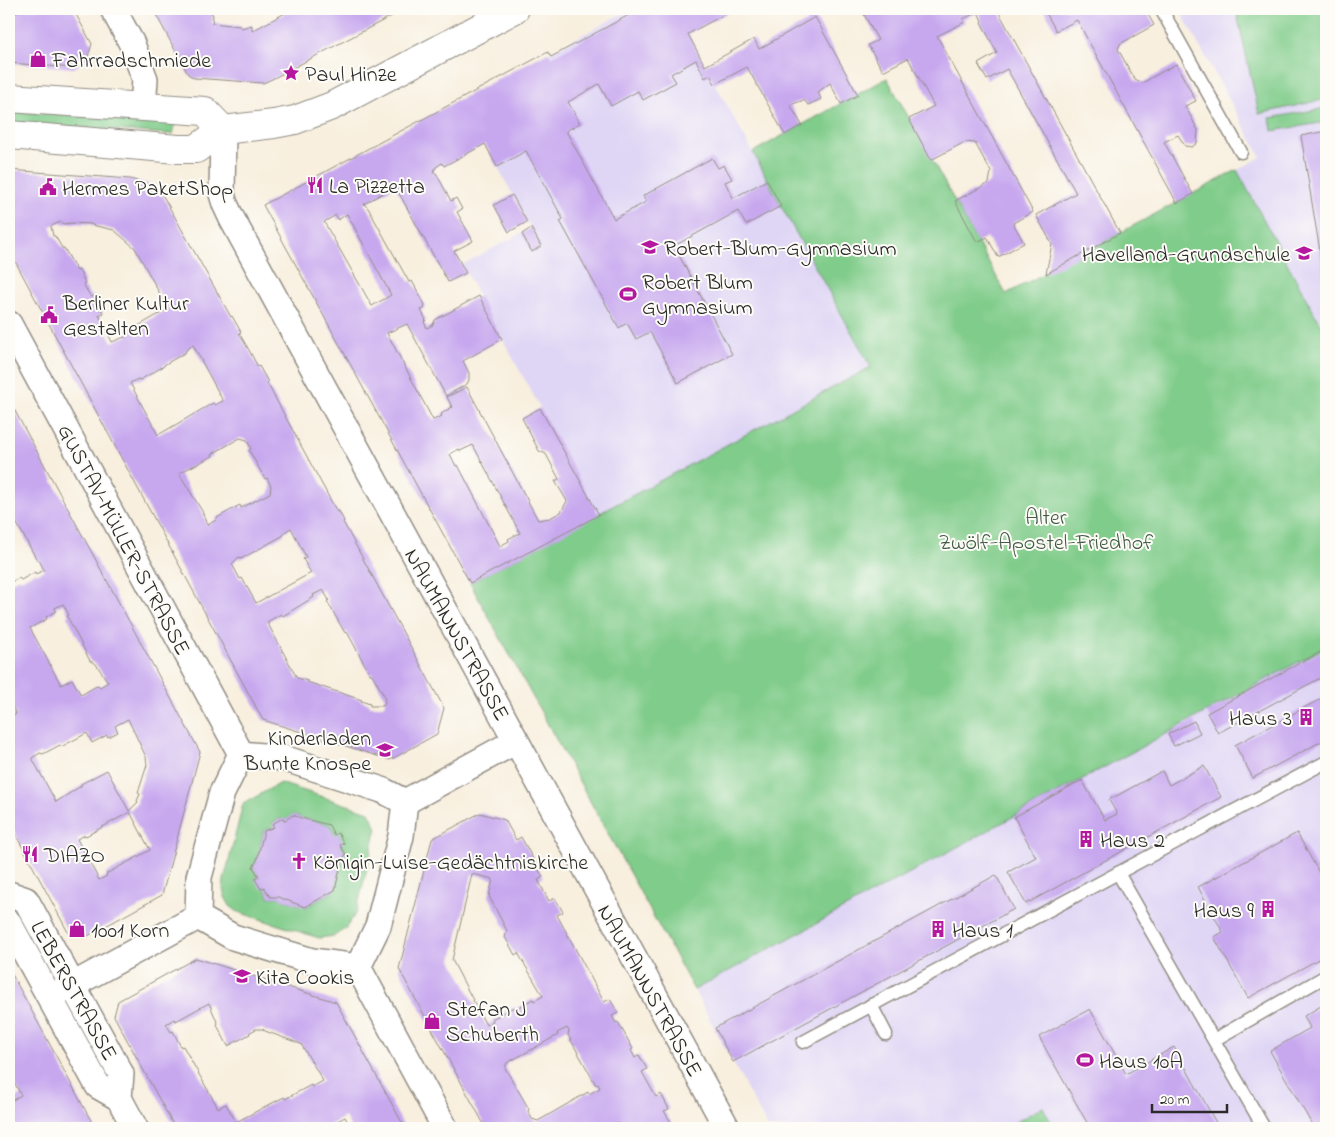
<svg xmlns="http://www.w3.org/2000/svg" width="1335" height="1137" font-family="'Indie Flower',sans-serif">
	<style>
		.built { fill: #dfd5f5 }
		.green { fill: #80cc8a; stroke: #567c5a; fill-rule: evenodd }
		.building { fill: #c7a8ef; fill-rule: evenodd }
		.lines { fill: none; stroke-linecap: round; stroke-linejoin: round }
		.lane-casing { stroke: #928d84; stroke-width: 15 }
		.street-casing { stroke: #928d84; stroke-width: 28 }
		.secondary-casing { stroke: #928d84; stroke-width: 30 }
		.lane { stroke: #fff; stroke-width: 12 }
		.street { stroke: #fff; stroke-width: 25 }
		.secondary { stroke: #fff; stroke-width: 28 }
		.labels { text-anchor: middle; stroke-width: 4; stroke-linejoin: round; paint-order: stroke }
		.poi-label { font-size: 22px; fill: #2b2b2b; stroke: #fdfcf7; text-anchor: start }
		.park-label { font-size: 22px; fill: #445b48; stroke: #fdfcf7 }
		.street-label { font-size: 22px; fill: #2b2b2b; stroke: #fdfcf7 }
	</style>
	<rect width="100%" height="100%" fill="#fdfcf7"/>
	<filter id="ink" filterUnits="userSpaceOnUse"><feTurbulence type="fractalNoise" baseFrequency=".02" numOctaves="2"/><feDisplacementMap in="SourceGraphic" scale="10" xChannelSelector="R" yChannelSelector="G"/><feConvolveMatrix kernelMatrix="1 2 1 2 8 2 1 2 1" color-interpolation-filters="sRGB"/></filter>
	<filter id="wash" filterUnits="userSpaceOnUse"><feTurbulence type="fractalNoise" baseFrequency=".0096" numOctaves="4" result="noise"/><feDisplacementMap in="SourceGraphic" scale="20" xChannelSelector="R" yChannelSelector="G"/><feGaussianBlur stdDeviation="1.12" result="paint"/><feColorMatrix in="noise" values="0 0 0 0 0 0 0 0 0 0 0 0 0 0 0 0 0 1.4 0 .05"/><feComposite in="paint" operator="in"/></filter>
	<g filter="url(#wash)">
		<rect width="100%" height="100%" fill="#f8efde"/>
		<g class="built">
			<polygon points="631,9 674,9 871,367 599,515 462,265 531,228 461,100"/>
			<polygon points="1179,9 1326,9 1326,335 1237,170 1261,157"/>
			<polygon points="1326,647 1326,1128 768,1128 694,990"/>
		</g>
		<g class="green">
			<polygon points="1236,9 1326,9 1326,99 1259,114"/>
			<polygon points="887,78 1006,294 1237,170 1326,335 1326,647 694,990 470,583 871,367 781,206 753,152"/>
			<polygon points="1326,108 1326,122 1272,131 1270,118"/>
			<polygon points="9,111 176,123 173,134 166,134 9,122"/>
			<path d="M 280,783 L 369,812 L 377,828 L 356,913 L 345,929 L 334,936 L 319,938 L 238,912 L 230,906 L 225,897 L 223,889 L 224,880 L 243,804 ZM 293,815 L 301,818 L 329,825 L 346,854 L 342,860 L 335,890 L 306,907 L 278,897 L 269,897 L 264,887 L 255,879 L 259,877 L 253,868 L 257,860 L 264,831 L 274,827 L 272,823 L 282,818 L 284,821 Z"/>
			<polygon points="1043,1107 1054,1128 1005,1128"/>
		</g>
		<g id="blocks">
			<g class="building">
				<polygon points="19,9 73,9 92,44 87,59 74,68 9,63 9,18 19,11"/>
				<polygon points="153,9 209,9 213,15 212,23 240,26 241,28 252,25 252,31 287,12 285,9 405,9 272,79 263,83 194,78 188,74"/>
				<path d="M 640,9 L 724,9 L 727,13 L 688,34 L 705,66 L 754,39 L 759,49 L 815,17 L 858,95 L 841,104 L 830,83 L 818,92 L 821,99 L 808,105 L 804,100 L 790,105 L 802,125 L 785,135 L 747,67 L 715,84 L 710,75 L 705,78 L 696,60 L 671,74 L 676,82 L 643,100 L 638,91 L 611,106 L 599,84 L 568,102 L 580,123 L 566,131 L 614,219 L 646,202 L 643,196 L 712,158 L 718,168 L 724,165 L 732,179 L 725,182 L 733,198 L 767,180 L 781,206 L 746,225 L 738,211 L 674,246 L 732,354 L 678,383 L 650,332 L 636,339 L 627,323 L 619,328 L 560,221 L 563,219 L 526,151 L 497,167 L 485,144 L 444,166 L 442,163 L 436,167 L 433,173 L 436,173 L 451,201 L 456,198 L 462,209 L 457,212 L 473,241 L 454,251 L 466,273 L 448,282 L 395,186 L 364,204 L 368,208 L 409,282 L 412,281 L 425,305 L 424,309 L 421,310 L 426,320 L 424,322 L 427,328 L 433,325 L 435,320 L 479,296 L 502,339 L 463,361 L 469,373 L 469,380 L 467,384 L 446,396 L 407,324 L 387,333 L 433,420 L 442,416 L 441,414 L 452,407 L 447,397 L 467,387 L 538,520 L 550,518 L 561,512 L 567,501 L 555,481 L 559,479 L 546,454 L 539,451 L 522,418 L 540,408 L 599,515 L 470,583 L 263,205 L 548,52 L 551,57 ZM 347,214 L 391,295 L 372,306 L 324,222 L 336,215 L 338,220 ZM 473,445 L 520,533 L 508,539 L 509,541 L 500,546 L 458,465 L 456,466 L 450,454 L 459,449 L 460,451 Z"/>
				<polygon points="861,9 997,9 1120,233 1046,274 1052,244 1036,215 1076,193 1007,69 987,80 978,64 997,53 981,22 982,21 978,12 963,19 965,22 937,36 1033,212 1013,223 1024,243 998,257 987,237 977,242 955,201 989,183 991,172 975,143 965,142 931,160 909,119 934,106 908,58 883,71 868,45 878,40"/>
				<polygon points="1044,9 1145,9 1154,25 1120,44 1118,49 1135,80 1142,83 1176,64 1196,101 1185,106 1198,130 1197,143 1192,147 1185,146 1178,135 1164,142 1193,194 1177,203 1077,20 1056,31"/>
				<polygon points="1326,131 1326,282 1325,282 1301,136"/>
				<path d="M 9,170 L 130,179 L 148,184 L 163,196 L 231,317 L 232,316 L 241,332 L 239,333 L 249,350 L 258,367 L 259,366 L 268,382 L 267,383 L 337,512 L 339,511 L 344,521 L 343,522 L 444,708 L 437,734 L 390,760 L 263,720 L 9,250 ZM 61,222 L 63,224 L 71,223 L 91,224 L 92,225 L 114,230 L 135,248 L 168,309 L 126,333 L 127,336 L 112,342 L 99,315 L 103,313 L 94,296 L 91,297 L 83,284 L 85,283 L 79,270 L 77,271 L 64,248 L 62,248 L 55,236 L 53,236 L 51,226 ZM 193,345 L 223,401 L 215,405 L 213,403 L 158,435 L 130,383 L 138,379 L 140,380 L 164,366 L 164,365 L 186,352 L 185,351 ZM 240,438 L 247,440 L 251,449 L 249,450 L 265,479 L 267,478 L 271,486 L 270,493 L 241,508 L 240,505 L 215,519 L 216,520 L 207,525 L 202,511 L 179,473 L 213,456 L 212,454 ZM 291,528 L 306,557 L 303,559 L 311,573 L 256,603 L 242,578 L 240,579 L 232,564 L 239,557 L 241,559 L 284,535 L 283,533 ZM 323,590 L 329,600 L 327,601 L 345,633 L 347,632 L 370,674 L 372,674 L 383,694 L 384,694 L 385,703 L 383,706 L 370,706 L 370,704 L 361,701 L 362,700 L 307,682 L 308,681 L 297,678 L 267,622 L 281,614 L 283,616 L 296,608 L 314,597 L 313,595 Z"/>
				<polygon points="512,195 527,222 509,232 494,205"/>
				<polygon points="531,228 541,246 532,252 522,234"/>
				<path d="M 9,400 L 200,752 L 162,895 L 84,938 L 69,934 L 9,822 L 9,718 L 16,714 L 9,700 L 9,583 L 19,578 L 21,580 L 35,572 L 36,574 L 44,570 L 39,560 L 37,560 L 11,513 L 13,512 L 9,504 ZM 63,604 L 69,615 L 67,616 L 90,661 L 96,664 L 108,682 L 100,687 L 98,685 L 81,695 L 72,679 L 61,685 L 30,628 L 47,619 L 46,617 L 56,611 L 55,608 ZM 128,719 L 146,757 L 147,765 L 138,793 L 140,794 L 137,801 L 138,802 L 129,811 L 107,770 L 81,784 L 81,786 L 56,802 L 32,758 L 40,753 L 43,754 L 60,745 L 61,747 L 87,733 L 92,743 L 107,735 L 108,737 L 118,732 L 115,726 ZM 130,812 L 150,850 L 106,874 L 107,876 L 99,880 L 77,839 L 85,835 L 86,836 Z"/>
				<polygon points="1322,651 1326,659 1326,675 1218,733 1207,713"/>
				<polygon points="1326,696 1326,739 1253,778 1235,745"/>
				<polygon points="1194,721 1200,733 1174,746 1168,734"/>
				<polygon points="1204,766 1221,797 1026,904 1008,872 1036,857 1014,817 1082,780 1105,820 1117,814 1109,800 1162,771 1169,785"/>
				<path d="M 480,813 L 505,820 L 516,840 L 521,837 L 543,877 L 538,880 L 549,901 L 555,898 L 563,912 L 557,915 L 604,1002 L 610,999 L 618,1013 L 612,1016 L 616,1023 L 618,1022 L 633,1049 L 631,1050 L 635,1058 L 639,1055 L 647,1069 L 642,1072 L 656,1097 L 661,1094 L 669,1109 L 664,1111 L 675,1128 L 621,1128 L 618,1123 L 610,1128 L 486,1128 L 399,969 L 432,839 ZM 472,874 L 493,879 L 489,896 L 507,931 L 505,937 L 515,955 L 518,953 L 543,996 L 534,1001 L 533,999 L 515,1009 L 514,1007 L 492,1019 L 493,1021 L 486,1025 L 452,960 ZM 567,1028 L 569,1031 L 568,1035 L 596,1085 L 598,1084 L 600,1088 L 589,1094 L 588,1092 L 538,1121 L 532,1119 L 528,1111 L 529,1109 L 505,1068 L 507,1063 L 558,1035 L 557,1033 Z"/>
				<polygon points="293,815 301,818 329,825 334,835 338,833 344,843 340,845 346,854 342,860 335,890 305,907 278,897 270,897 264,887 261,889 255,879 259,877 253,867 257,860 264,831 274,827 272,824 283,818 284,821"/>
				<polygon points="1297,833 1322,878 1326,876 1326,955 1248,998 1214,937 1223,932 1198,887"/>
				<polygon points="996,875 1014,909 733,1062 715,1028"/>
				<path d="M 196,958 L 336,1002 L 405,1128 L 351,1128 L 345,1117 L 328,1126 L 329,1128 L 281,1128 L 279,1125 L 274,1128 L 175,1128 L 114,1016 L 118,1001 ZM 209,1003 L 218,1024 L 217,1025 L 228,1046 L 250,1034 L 249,1033 L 256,1029 L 263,1029 L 265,1031 L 301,1044 L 323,1081 L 312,1087 L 311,1085 L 285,1099 L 284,1097 L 236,1122 L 226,1104 L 218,1108 L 183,1046 L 181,1047 L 173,1031 L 171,1032 L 166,1024 L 174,1019 L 176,1021 Z"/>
				<polygon points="9,969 75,1091 95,1128 9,1128 9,1100 12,1098 13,1100 21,1095 9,1073"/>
				<polygon points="1326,1003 1326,1128 1314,1128 1270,1051 1310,1028 1304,1016"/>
				<polygon points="1090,1009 1126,1074 1174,1047 1219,1128 1090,1128 1039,1037"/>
			</g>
		</g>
	</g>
	<g filter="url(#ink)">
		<use href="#blocks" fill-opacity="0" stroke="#928d84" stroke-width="1"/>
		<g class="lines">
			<g class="lane-casing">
				<g id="lane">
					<polyline points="1161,9 1241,152"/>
					<polyline points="871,1005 886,1034"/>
					<polyline points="1214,1040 1326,976"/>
					<polyline points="803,1042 1118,873"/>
					<polyline points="1264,1128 1118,873 1326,762"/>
				</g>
			</g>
			<g class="street-casing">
				<g id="street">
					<polyline points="113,9 132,44 145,79 143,108"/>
					<polyline points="223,130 222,194 225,204 232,219 727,1128"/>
					<polyline points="9,324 241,754"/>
					<polygon points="241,754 283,758 382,790 405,802 401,836 378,926 358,967 312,961 233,937 198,917 199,877 222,793"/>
					<polyline points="405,802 516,741"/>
					<polyline points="9,894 26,900 121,1074 119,1098"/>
					<polyline points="9,923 98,1086 119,1098 135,1128"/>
					<polyline points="358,967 445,1128"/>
					<polyline points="58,993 198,917"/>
				</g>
			</g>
			<g class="secondary-casing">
				<g id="secondary">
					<polyline points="9,98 205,111 223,130"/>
					<polyline points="9,135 178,149 196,149 223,130 274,124 295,120 332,106 515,9"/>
				</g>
			</g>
			<use href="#lane" class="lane"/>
			<use href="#street" class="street"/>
			<use href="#secondary" class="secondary"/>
		</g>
	</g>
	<defs>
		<g id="shop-bare" transform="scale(1.35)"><path d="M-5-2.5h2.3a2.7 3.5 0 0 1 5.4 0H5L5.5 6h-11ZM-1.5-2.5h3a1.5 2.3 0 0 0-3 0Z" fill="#b5179e" stroke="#fdfcf7" stroke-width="2.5" paint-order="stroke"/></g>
		<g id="sight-bare" transform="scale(1.35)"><path d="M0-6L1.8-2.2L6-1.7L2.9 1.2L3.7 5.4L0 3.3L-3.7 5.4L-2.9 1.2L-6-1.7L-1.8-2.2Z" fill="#b5179e" stroke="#fdfcf7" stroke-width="2.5" paint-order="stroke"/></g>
		<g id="restaurant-bare" transform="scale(1.35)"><path d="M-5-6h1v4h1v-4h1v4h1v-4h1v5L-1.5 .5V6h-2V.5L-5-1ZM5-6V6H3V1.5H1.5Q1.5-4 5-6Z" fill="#b5179e" stroke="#fdfcf7" stroke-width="2.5" paint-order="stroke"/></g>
		<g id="civic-bare" transform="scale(1.35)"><path d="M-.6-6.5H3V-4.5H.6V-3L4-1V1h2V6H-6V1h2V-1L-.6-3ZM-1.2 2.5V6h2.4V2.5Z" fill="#b5179e" stroke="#fdfcf7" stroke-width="2.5" paint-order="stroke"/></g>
		<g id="school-bare" transform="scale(1.35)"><path d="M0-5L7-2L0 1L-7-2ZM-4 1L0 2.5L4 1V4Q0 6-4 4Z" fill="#b5179e" stroke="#fdfcf7" stroke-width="2.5" paint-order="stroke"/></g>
		<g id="stadium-bare" transform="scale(1.35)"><path d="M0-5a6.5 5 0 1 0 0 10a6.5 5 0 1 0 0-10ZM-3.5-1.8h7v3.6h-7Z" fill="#b5179e" stroke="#fdfcf7" stroke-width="2.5" paint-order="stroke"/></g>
		<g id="building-bare" transform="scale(1.35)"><path d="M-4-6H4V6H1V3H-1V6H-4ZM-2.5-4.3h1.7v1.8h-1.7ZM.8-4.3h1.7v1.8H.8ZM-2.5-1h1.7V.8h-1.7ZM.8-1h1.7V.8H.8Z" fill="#b5179e" stroke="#fdfcf7" stroke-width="2.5" paint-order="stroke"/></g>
		<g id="church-bare" transform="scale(1.35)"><path d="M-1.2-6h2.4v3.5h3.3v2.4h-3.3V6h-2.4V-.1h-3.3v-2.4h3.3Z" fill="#b5179e" stroke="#fdfcf7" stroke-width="2.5" paint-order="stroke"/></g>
	</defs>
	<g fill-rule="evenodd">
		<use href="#shop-bare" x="38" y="59"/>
		<use href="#sight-bare" x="291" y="73"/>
		<use href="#restaurant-bare" x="315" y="185"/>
		<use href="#civic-bare" x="48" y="187"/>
		<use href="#school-bare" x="650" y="247"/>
		<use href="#school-bare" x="1304" y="253"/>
		<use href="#stadium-bare" x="628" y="294"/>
		<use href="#civic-bare" x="49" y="315"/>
		<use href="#building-bare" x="1306" y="717"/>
		<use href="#school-bare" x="385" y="750"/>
		<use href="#building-bare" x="1086" y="839"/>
		<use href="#restaurant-bare" x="30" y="854"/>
		<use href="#church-bare" x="299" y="861"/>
		<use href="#building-bare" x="1268" y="909"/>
		<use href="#shop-bare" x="77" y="929"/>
		<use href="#building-bare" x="938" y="929"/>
		<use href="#school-bare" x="242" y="976"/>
		<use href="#shop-bare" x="432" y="1021"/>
		<use href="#stadium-bare" x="1085" y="1060"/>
	</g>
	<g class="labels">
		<g class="poi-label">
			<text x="52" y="67">Fahrradschmiede</text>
			<text x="305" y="81">Paul Hinze</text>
			<text x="329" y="193">La Pizzetta</text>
			<text x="62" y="195">Hermes PaketShop</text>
			<text x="664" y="255">Robert-Blum-Gymnasium</text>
			<text x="1290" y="261" text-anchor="end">Havelland-Grundschule</text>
			<text x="642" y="289">Robert Blum<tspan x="642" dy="25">Gymnasium</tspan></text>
			<text x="63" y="310">Berliner Kultur<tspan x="63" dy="25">Gestalten</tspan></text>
			<text x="1292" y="725" text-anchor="end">Haus 3</text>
			<text x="371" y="745" text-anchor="end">Kinderladen<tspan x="371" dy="25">Bunte Knospe</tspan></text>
			<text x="1100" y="847">Haus 2</text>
			<text x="44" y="862">DIAZO</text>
			<text x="313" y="869">Königin-Luise-Gedächtniskirche</text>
			<text x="1254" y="917" text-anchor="end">Haus 9</text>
			<text x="91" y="937">1001 Korn</text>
			<text x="952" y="937">Haus 1</text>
			<text x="256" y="984">Kita Cookis</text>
			<text x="446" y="1016">Stefan J<tspan x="446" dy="25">Schuberth</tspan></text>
			<text x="1099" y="1068">Haus 10A</text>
		</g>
		<g class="park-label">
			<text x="1046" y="524">Alter<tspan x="1046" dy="25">Zwölf-Apostel-Friedhof</tspan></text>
		</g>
		<g class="street-label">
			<text transform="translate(125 539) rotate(62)" y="8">GUSTAV-MÜLLER-STRASSE</text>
			<text transform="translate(458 634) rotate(61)" y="8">NAUMANNSTRASSE</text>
			<text transform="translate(75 990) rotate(61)" y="8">LEBERSTRASSE</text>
			<text transform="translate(651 990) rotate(61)" y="8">NAUMANNSTRASSE</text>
		</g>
	</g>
	<rect width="1335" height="1137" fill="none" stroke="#fdfcf7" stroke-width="30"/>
	<path d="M1152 1104v8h75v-8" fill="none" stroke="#2b2b2b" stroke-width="2.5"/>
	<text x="1160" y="1104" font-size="15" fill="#2b2b2b" stroke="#fdfcf7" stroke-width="4" paint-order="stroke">20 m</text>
</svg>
